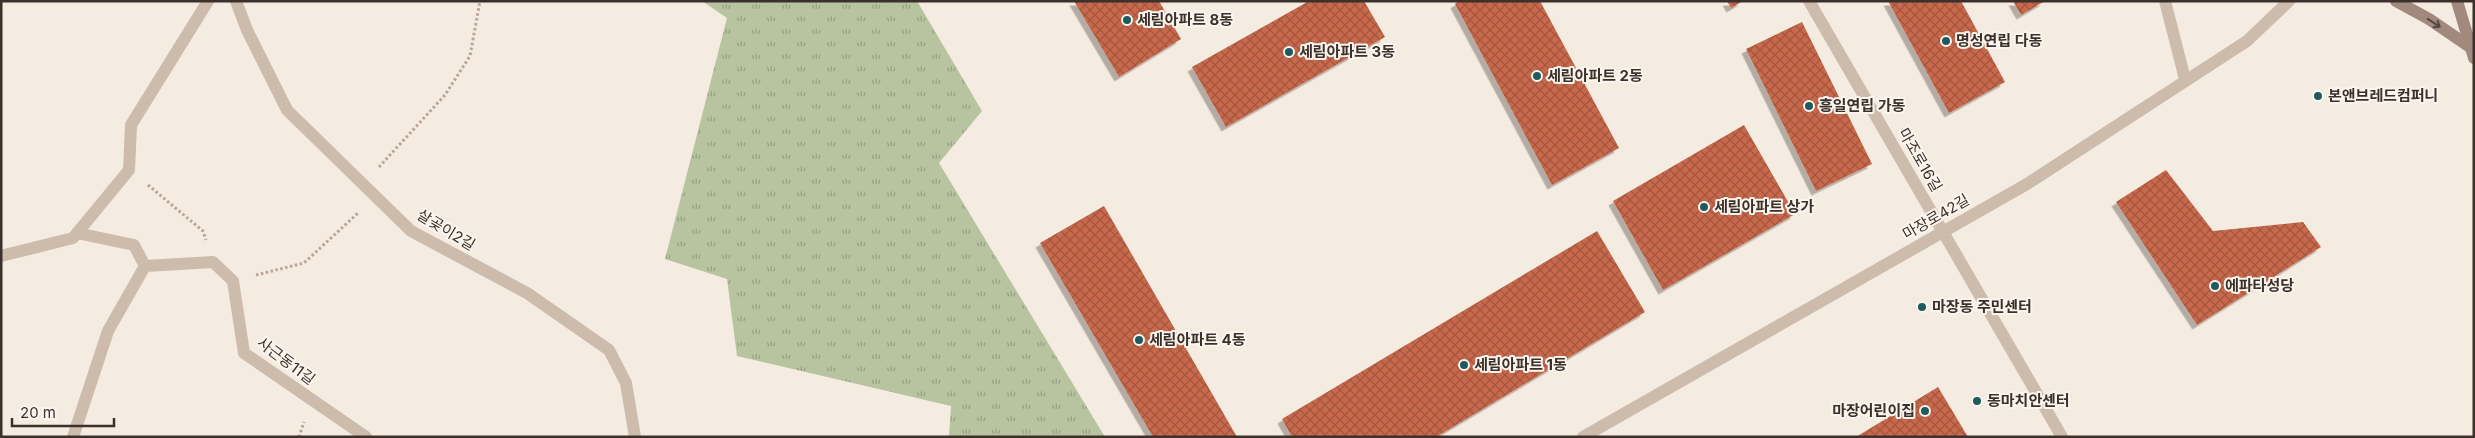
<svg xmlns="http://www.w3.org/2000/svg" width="2475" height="438" font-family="Inter,'Noto Sans KR',sans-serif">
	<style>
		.park { fill: url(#park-tufts) }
		.building { fill: url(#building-cross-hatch); filter: url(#shadow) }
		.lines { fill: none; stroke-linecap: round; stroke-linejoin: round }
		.path { stroke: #b9a596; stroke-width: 3; stroke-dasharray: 2.5 2.5; stroke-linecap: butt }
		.minor { stroke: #cdbbac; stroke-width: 12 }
		.tertiary { stroke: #cdbbac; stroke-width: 12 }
		.secondary { stroke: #a18a7d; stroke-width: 12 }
		.oneway { stroke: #544640 }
		.poi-dot { fill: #1f5a5e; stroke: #fbf5ee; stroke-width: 2 }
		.labels { text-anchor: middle; stroke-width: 4; stroke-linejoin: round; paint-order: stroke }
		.poi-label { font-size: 15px; font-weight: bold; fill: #3b302b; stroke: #fbf5ee; text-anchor: start }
		.street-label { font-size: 15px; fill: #3b302b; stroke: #fbf5ee }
	</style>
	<defs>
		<pattern id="park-tufts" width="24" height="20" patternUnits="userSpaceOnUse" patternTransform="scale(1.25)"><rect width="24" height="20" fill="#b8c4a0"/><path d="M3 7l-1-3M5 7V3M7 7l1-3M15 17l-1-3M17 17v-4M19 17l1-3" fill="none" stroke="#97a083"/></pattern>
		<pattern id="building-cross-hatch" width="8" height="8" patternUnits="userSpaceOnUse" patternTransform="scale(1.25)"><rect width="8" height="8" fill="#c8694b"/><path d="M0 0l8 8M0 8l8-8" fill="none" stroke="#a4573f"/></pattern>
		<filter id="shadow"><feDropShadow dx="-4.5" dy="4.5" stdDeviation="0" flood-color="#0004"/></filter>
	</defs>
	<rect width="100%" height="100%" fill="#f4ebe1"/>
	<polygon class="park" points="702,1 917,1 982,111 939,163 1105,437 949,437 951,406 737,356 727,279 665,259 727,18"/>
	<g class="building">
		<polygon points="1074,1 1159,1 1181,39 1119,77"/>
		<polygon points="1309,1 1364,1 1385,37 1226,127 1192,67"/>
		<polygon points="1459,1 1540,1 1619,148 1552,185 1455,4"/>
		<polygon points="1727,1 1743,1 1731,8"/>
		<polygon points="1888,1 1961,1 2005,82 1949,113"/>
		<polygon points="2013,1 2045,1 2021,15"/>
		<polygon points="1802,22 1872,164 1816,191 1746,49"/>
		<polygon points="1744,125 1795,214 1663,290 1613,201"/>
		<polygon points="2166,170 2213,231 2303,222 2321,247 2197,325 2116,202"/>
		<polygon points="1104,206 1237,437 1153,437 1040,243"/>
		<polygon points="1597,231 1645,312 1436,437 1292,437 1282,419"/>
		<polygon points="1938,387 1968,437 1856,437"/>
	</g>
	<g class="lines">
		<g class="path">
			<polyline points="379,167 445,95 470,56 480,1"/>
			<polyline points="148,185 203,231 206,240"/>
			<polyline points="256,275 304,263 358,213"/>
			<polyline points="299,437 304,422"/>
		</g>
		<g class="minor">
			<polyline points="236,1 247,30 287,110 411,231 527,293 609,350 626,383 635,437"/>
			<polyline points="1809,1 2062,437"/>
			<polyline points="2165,1 2185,79"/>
			<polyline points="77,233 134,245 145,266"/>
			<polyline points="1,256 73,238 129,170 131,125 208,1"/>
			<polyline points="145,266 213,262 233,281 244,353 366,437"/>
			<polyline points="73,437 108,331 145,266"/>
		</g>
		<polyline class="tertiary" points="1583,437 2027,184 2247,41 2289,1"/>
		<g class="secondary">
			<polyline points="2396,1 2429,19 2470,47"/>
			<polyline points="2457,1 2474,58"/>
		</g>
	</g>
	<defs><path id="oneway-shaft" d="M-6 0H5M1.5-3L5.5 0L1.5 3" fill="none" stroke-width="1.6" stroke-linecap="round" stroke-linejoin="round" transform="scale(1.25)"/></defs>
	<use class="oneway" href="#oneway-shaft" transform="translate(2434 23) rotate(33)"/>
	<g class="poi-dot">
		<circle cx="1127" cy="20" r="5"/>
		<circle cx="1946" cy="41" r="5"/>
		<circle cx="1289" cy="52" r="5"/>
		<circle cx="1537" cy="76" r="5"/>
		<circle cx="2318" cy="96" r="5"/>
		<circle cx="1809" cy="106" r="5"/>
		<circle cx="1704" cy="207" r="5"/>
		<circle cx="2215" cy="286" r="5"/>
		<circle cx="1922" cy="307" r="5"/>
		<circle cx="1139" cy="340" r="5"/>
		<circle cx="1464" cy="365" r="5"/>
		<circle cx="1977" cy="401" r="5"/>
		<circle cx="1925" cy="411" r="5"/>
	</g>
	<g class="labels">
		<g class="poi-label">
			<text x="1137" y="25">세림아파트 8동</text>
			<text x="1956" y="46">명성연립 다동</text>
			<text x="1299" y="57">세림아파트 3동</text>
			<text x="1547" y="81">세림아파트 2동</text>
			<text x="2328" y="101">본앤브레드컴퍼니</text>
			<text x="1819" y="111">흥일연립 가동</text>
			<text x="1714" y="212">세림아파트 상가</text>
			<text x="2225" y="291">에파타성당</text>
			<text x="1932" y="312">마장동 주민센터</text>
			<text x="1149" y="345">세림아파트 4동</text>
			<text x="1474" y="370">세림아파트 1동</text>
			<text x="1987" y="406">동마치안센터</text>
			<text x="1915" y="416" text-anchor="end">마장어린이집</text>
		</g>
		<g class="street-label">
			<text transform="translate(1920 160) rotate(60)" y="5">마조로16길</text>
			<text transform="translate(1936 217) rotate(-30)" y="5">마장로42길</text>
			<text transform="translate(446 230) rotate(31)" y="5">살곶이2길</text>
			<text transform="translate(286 361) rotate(37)" y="5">사근동11길</text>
		</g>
	</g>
	<rect width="2475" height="438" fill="none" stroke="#3b302b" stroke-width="5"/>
	<path d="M12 418v8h102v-8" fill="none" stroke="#3b302b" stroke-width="2.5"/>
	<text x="20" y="418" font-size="15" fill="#3b302b" stroke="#fbf5ee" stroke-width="4" paint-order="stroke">20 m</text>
</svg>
